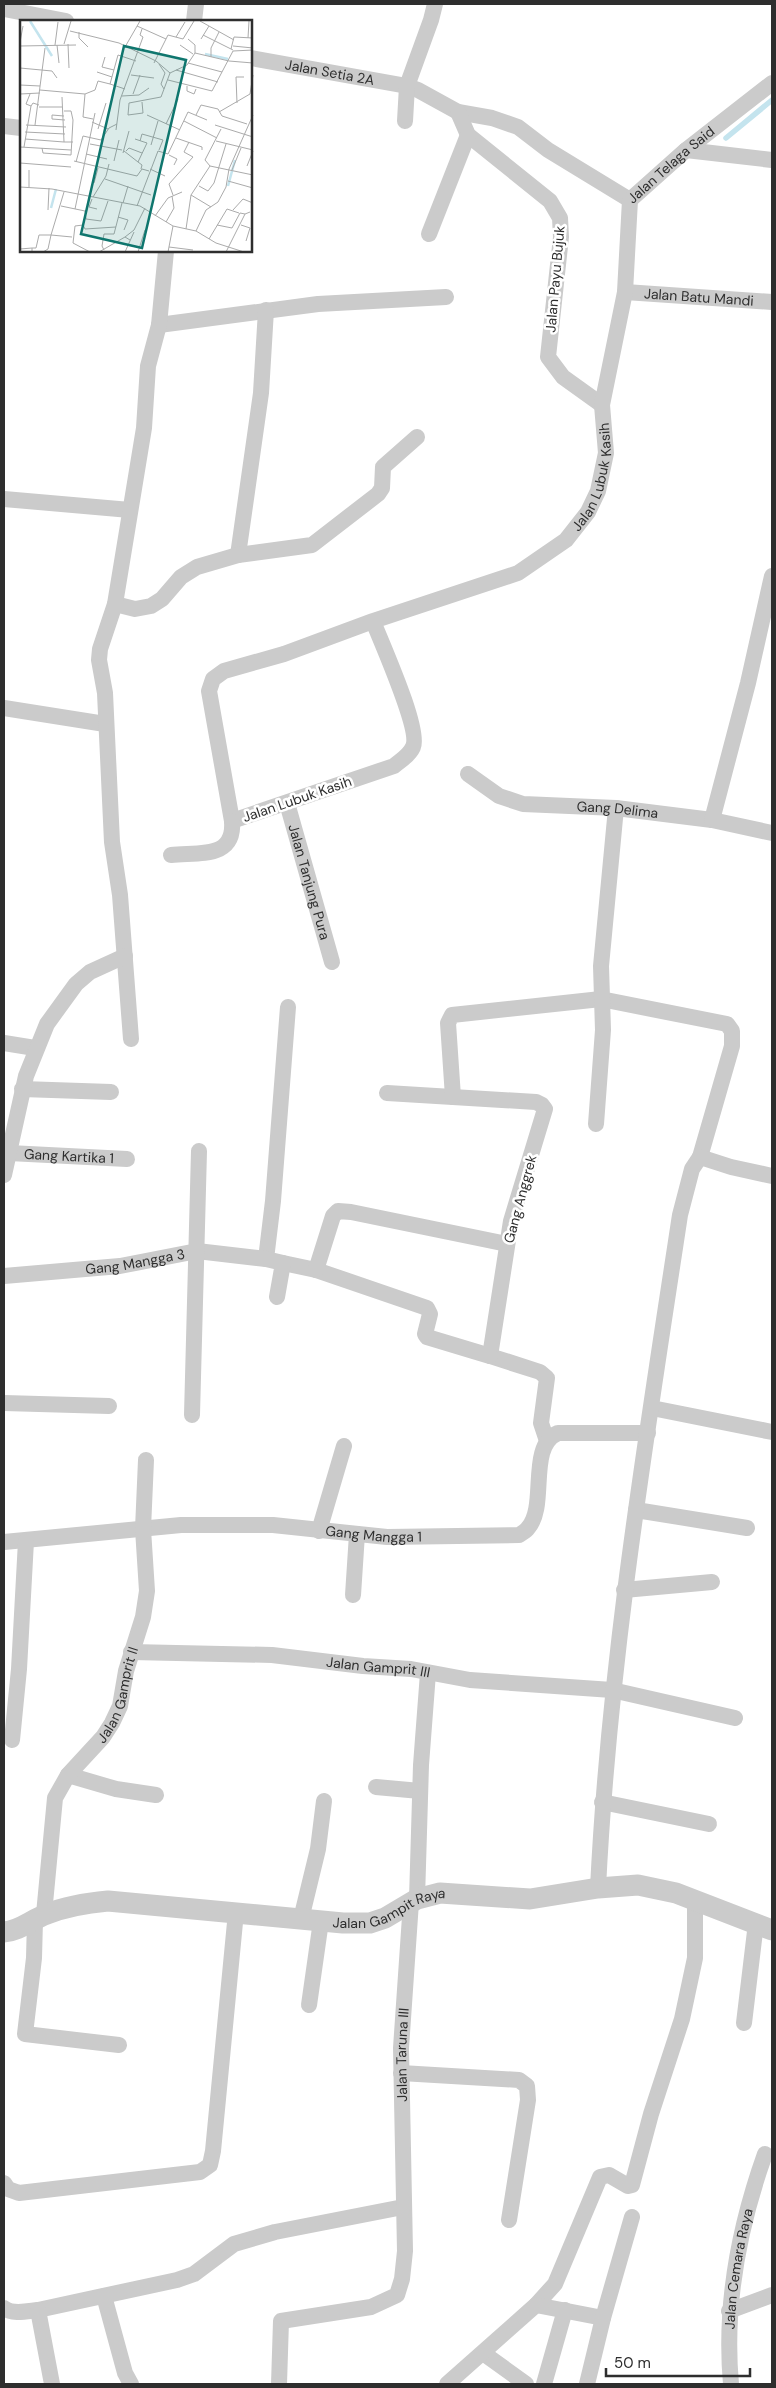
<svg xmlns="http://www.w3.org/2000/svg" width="776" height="2388" font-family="'DM Sans',sans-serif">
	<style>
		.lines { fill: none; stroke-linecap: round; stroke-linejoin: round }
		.stream { stroke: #c4e4ee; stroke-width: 5.5 }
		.minor { stroke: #cbcbcb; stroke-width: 16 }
		.tertiary { stroke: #cbcbcb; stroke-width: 21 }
		.labels { text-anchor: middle; stroke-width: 5; stroke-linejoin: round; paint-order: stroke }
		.street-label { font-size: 14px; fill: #2e2e2e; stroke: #fff }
		.inset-river { fill: none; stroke: #c4e4ee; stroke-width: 2.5 }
		.inset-road { fill: none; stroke: #ababab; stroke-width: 1 }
		.view { fill: #0f766e; fill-opacity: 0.15; stroke: #0f766e; stroke-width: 2.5 }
		.inset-edge { fill: none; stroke: #2e2e2e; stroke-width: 2.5 }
	</style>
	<rect width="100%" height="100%" fill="#fff"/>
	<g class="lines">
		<polyline class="stream" points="726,138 772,100"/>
		<g class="minor">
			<polyline points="4,9 66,21"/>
			<polyline points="194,21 196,4"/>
			<path id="s1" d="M 251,58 L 407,86 L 418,90 L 458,112 L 492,118 L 518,127 L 548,150 L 630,200"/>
			<polyline points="458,112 468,135 550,201 560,218 561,237 548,357 563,377 602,405"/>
			<polyline points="405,121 407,86 431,20 435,4"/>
			<polyline points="4,126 21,128"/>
			<polyline points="686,150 772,160"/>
			<path id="s2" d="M 630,200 L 686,150 L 772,83"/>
			<polyline points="429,234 468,135"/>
			<path id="s3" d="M 625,292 L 772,302"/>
			<polyline points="159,325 318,304 446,297"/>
			<polyline points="4,499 130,510"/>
			<polyline points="238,555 261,393 266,310"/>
			<polyline points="115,604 135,609 151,606 162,599 181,577 197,567 238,555 312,545 378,494 382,488 383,467 417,437"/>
			<path id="s4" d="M 373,621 C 381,642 421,730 413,747 C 409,756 401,760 394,766 L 232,821 L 209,691 L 213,679 L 224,671 L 284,654 L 373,621 L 518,573 L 566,540 L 588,512 L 598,491 L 606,453 L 602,405 L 625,292 L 630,200"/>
			<polyline points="4,708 105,724"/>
			<path id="s5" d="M 468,774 L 499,796 L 523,804 L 616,808 L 712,820 L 772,833"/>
			<path id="s6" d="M 287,803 L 332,962"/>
			<polyline points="712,820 748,683 772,576"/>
			<path d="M 171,855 C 200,852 235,859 232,821"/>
			<polyline points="131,1039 120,895 112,842 105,693 99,660 100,649 115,604 144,428 148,366 159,325 166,251"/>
			<polyline points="4,1043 35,1048"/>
			<polyline points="22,1089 111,1092"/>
			<polyline points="387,1093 536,1102 542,1105 545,1109 511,1221 490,1356 540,1372 547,1378 541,1423 547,1441"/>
			<polyline points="453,1097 448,1023 452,1015 601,999 727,1024 732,1031 732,1046 700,1157"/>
			<polyline points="596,1124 603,1030 601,966 616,808"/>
			<path id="s7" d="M 9,1153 L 127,1159"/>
			<polyline points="4,1175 26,1076 47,1024 76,984 90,972 125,956"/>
			<polyline points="266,1259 273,1201 288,1007"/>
			<polyline points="283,1263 316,1270 427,1308 430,1314 425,1334 427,1337 490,1356"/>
			<polyline points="316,1270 333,1216 338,1211 351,1212 507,1244"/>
			<path id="s8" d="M 4,1276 L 120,1266 L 197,1251 L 266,1259 L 283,1263 L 277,1297"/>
			<polyline points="4,1403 109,1406"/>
			<polyline points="652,1408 772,1432"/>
			<polyline points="192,1415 199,1151"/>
			<polyline points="636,1510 747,1528"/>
			<polyline points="319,1531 344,1446"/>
			<path id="s9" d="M 4,1542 L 181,1525 L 273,1525 L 387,1537 L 519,1535 C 522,1533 526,1531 528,1528 C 548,1506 527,1446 558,1433 L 648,1433"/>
			<polyline points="624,1590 712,1582"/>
			<polyline points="353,1595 357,1534"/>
			<path id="s10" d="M 131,1652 L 272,1655 L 363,1666 L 411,1669 L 470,1680 L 612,1690 L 735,1718"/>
			<polyline points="12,1740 19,1669 26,1541"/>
			<polyline points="68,1775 116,1789 156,1795"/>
			<polyline points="376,1787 420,1791"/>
			<polyline points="602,1802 709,1824"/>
			<path d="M 598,1888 C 609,1662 646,1439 680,1215 L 692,1169 L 700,1157 L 731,1167 L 772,1176"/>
			<polyline points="417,1899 421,1765 428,1673"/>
			<path id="s11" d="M 44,1914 L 55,1798 L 68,1775 L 103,1737 L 112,1723 L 120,1706 L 126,1671 L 143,1617 L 147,1591 L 143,1529 L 146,1460"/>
			<polyline points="301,1919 318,1849 324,1801"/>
			<polyline points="35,1920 34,1958 25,2034 119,2045"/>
			<polyline points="309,2005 321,1921"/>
			<polyline points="744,2023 756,1923"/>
			<polyline points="401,2073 519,2080 527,2086 528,2100 509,2220"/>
			<polyline points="4,2183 8,2189 19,2193 200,2172 210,2165 213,2151 236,1912"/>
			<polyline points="104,2296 125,2373 131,2384"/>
			<polyline points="536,2305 555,2284 600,2177 609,2175 628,2186 632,2185 651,2114 682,2019 695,1958 695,1900"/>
			<path d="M 4,2308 C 12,2315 28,2311 38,2310 L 177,2280 L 194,2274 L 234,2244 L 275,2232 L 403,2207"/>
			<polyline points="38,2310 52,2384"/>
			<polyline points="729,2311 772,2295"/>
			<polyline points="483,2353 526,2384"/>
			<path id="s12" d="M 279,2384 L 281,2321 L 371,2307 L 397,2295 L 402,2279 L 405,2251 L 401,2048 L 411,1902"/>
			<polyline points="447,2384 536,2305 603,2318"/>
			<polyline points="544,2384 565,2310"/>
			<polyline points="587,2384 603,2318 632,2217"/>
			<path id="s13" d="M 731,2384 C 724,2307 739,2227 765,2154"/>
		</g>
		<path class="tertiary" id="s14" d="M 4,1932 C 20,1931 32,1919 47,1914 C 67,1906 86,1903 108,1901 L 343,1923 L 370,1923 L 385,1918 L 417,1899 L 440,1893 L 530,1899 L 598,1888 L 638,1885 L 676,1893 L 772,1930"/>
	</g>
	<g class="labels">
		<g class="street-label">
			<text dy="5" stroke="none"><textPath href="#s1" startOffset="80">Jalan Setia 2A</textPath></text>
			<text dy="5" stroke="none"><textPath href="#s2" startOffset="54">Jalan Telaga Said</textPath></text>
			<text transform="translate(555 279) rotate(-85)" y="5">Jalan Payu Bujuk</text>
			<text dy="5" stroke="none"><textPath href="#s3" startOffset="74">Jalan Batu Mandi</textPath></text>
			<text dy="5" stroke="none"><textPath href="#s4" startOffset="929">Jalan Lubuk Kasih</textPath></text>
			<text transform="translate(297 799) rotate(-19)" y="5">Jalan Lubuk Kasih</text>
			<text dy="5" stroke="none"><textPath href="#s5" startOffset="158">Gang Delima</textPath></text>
			<text dy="5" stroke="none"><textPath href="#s6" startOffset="82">Jalan Tanjung Pura</textPath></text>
			<text dy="5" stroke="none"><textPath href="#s7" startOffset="60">Gang Kartika 1</textPath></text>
			<text transform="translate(520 1199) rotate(-75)" y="5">Gang Anggrek</text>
			<text dy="5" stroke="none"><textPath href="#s8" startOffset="132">Gang Mangga 3</textPath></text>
			<text dy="5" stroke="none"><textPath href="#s9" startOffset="371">Gang Mangga 1</textPath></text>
			<text dy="5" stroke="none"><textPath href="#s10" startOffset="248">Jalan Gamprit III</textPath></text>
			<text dy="5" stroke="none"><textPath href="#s11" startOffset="240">Jalan Gamprit II</textPath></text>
			<text dy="5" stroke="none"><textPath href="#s14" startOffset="395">Jalan Gampit Raya</textPath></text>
			<text dy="5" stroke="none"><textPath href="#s12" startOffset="424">Jalan Taruna III</textPath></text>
			<text dy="5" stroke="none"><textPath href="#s13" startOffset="116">Jalan Cemara Raya</textPath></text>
		</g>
	</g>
	<g transform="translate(20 20)">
		<rect width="232" height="232" fill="#fff"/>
		<path class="inset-river" d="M 10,1 L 32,36M 185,34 L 208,39M 208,166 L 215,140M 31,188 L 36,169"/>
		<path class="inset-road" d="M 180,1 L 214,20M 117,6 L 146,19M 50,11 L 99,23 L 136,41 L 150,53M 59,12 L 59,18 L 68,27M 183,15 L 213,30M 156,17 L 165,2M 228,18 L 229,1M 168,19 L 175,25 L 175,33M 181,19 L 189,6M 0,22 L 3,6M 44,24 L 51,1M 48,24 L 49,48M 35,25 L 38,2M 37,25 L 39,43M 160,25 L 173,34M 0,26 L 56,25M 213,26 L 233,28M 105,27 L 120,1M 211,29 L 214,17 L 233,18M 213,31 L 233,30M 175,33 L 209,41 L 233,43M 85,37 L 82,47 L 94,50M 191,37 L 191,28 L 199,12M 134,43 L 148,15 L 163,19 L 174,1M 168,43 L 202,52M 139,44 L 145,53 L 141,64 L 144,69M 0,48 L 32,51 L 37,58M 156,50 L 198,62M 77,52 L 92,57M 150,53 L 167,45 L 175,33M 111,55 L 134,58M 148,60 L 192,71 L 213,31M 90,64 L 105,69M 0,65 L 20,66M 167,66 L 167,71 L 174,74 L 176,69M 20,70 L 65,74 L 75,70 L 78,61 L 90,64 L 98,35 L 116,41M 0,74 L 20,73M 10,74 L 6,84 L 11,86M 65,74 L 63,97 L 73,99M 113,74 L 120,55M 102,76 L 119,75 L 129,68M 42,77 L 44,122 L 53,122M 122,82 L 123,93 L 108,95 L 109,83 L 141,77 L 150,53M 217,83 L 216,57 L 224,57M 19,87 L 42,87M 199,92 L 230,74 L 233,55M 127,95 L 160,110M 176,95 L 181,85 L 198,89 L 202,96 L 227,104M 44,96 L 32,95 L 32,99 L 45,100M 164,101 L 197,118M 72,102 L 88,109M 146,104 L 158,79M 6,105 L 46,107M 15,105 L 25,28M 195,105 L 233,117M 78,109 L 86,83M 96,110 L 100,80 L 123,17 L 120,15 L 122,9M 5,112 L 45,114M 156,118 L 182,127 L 182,130M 5,119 L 44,122M 115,119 L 127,123 L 118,142 L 122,145 L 121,149M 120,121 L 122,114 L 143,120 L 139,130M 196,121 L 233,130M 169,122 L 164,132 L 173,137M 70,124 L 102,130M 131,125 L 138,101M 0,127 L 51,130M 4,127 L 11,86 L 13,83 L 19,85M 22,128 L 23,133 L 51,135 L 53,100 L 51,91 L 44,91M 104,131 L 118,142M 106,131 L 109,128 L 122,133M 103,133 L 109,111M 66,134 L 87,139M 149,135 L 157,139 L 154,145M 54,141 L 117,156 L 122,149 L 129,151M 94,141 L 99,120M 56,142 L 63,116 L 81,120 L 89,108 L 97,104M 0,143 L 51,147M 190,146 L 185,140 L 201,109M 190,146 L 233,155M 227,146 L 233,131M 130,149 L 145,156M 212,150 L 221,128M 85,159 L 131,175M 208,161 L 233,168M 74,163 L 78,148M 179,166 L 188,171 L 194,163 L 206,124M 0,167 L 32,169 L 120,186 L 153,206 L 176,211M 9,167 L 9,150M 153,175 L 149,164 L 173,137M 171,175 L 190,146M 171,175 L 191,187M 73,177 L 86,156 L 89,144M 72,179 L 69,187 L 77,189M 103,183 L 108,166M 41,186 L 65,191 L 66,199 L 81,201 L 88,181M 117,186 L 138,131 L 148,134 L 168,92 L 187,100M 55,189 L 75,93M 28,190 L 29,168M 213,190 L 223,179 L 233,183M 135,196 L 148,178 L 162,172M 98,197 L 108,200 L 104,210M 146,202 L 154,188 L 152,176M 197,205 L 212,208 L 220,193 L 225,194M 221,205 L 230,208 L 226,221M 65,209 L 96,207M 166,209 L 171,175M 176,211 L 186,190 L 198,182 L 206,167 L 209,149 L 233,95M 176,211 L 196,223 L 224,232M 105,217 L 114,210 L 125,188M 189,219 L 207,189 L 219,193M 53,223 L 55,206 L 63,205 L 65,209M 53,223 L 70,232M 149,227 L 173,230M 12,228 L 16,228 L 19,215 L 31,215 L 44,172M 0,229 L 12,228 L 12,232M 84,230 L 82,226 L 84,214 L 94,214 L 102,183M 23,232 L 28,229 L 31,215 L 52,217M 79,232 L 105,217 L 110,220M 105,232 L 114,212M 118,232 L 125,210M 148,232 L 153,206M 206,232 L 225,194 L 230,192"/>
		<path class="view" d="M 104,26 L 166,40 L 122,228 L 61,214 Z"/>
		<rect width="232" height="232" class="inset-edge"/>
	</g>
	<rect width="776" height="2388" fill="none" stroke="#2e2e2e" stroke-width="10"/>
	<path d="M606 2368v8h144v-8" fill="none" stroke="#2e2e2e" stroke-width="2.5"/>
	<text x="614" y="2368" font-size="15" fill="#2e2e2e" stroke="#ffffff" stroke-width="4" paint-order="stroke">50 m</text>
</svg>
